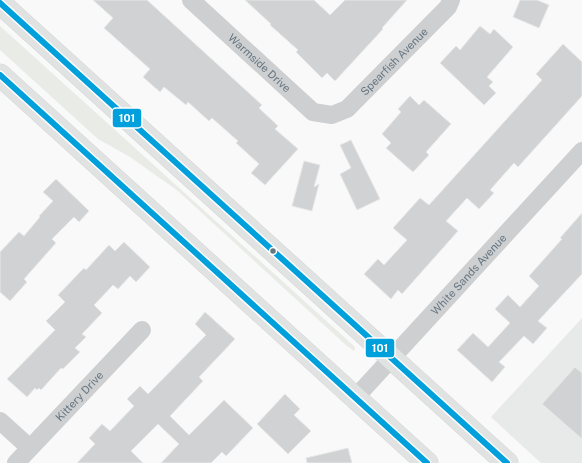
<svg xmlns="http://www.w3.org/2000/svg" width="582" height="463" font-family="'Public Sans',sans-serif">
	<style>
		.built { fill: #e8e9e9 }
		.green { fill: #e8ebe6 }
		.building { fill: #d0d2d3; stroke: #e8e8e8 }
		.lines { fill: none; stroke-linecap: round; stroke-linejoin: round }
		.major-casing { stroke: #d5d6d7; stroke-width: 23 }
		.minor { stroke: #cecfd0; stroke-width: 18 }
		.major { stroke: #e1e2e2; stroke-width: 22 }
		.bus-1-casing { stroke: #fff; stroke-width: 9 }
		.bus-1 { stroke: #00a0dc; stroke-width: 6 }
		.bus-dot { fill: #657683; stroke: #fff; stroke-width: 1.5 }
		.labels { text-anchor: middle; stroke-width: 4; stroke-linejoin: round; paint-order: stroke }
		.street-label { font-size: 11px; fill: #657683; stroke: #fff }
		.line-badge { stroke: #fff; stroke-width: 1.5 }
		.badge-label { font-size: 11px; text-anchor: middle; font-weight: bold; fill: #fff }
	</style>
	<rect width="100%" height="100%" fill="#f9f9f9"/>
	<polygon class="built" points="582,318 582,463 541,463 491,417"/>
	<polygon class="green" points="0,26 354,346 355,349 354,351 347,346 178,191 130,157 98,139 0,50"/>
	<g class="building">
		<polygon points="93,0 147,0 262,105 259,108 278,126 275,129 298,149 265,185 251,173 259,164 236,143 238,141 212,118 209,121 188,102 186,105 164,87 160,92 143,77 150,69 104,28 113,18"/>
		<polygon points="245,0 314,0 330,15 345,0 407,0 382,28 383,29 335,81 327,73 322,78 296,52 298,50 270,25 271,24"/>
		<polygon points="520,0 537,0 549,5 539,28 513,17"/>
		<polygon points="480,26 490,34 494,29 513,47 487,77 493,82 489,86 496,93 484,105 440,63 456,46 460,50"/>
		<polygon points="563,44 582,62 582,96 518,167 514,163 490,190 494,193 479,209 467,198 446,221 458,231 402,294 398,290 391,299 364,274 378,259 384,265 407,240 393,228 420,198 429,205 542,80 536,74"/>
		<polygon points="410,96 419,105 424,100 451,124 426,152 429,155 413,172 386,148 391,143 382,134 401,112 398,109"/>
		<polygon points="351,140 380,199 357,210 340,174 351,168 340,145"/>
		<polygon points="304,161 320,165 314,187 319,184 312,211 292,206"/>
		<polygon points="56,179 89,211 79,222 74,217 52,239 56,243 24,279 27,282 10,301 0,292 0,252 19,232 24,236 40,217 39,216 53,201 43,192"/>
		<polygon points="582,213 582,274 538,321 547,328 533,344 524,336 499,362 505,367 492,382 457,350 473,333 488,347 510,323 495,309 508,295 520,307 539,286 529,276 562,239 560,238"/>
		<polygon points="124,242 150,267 136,282 130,276 118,289 113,285 94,305 102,313 82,334 86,337 75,348 80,352 63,369 61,368 41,390 39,388 37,390 35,388 27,397 7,379 55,330 46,321 65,302 58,295 84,268 86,270 109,245 115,251"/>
		<polygon points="205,312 235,339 199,377 203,381 170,416 189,435 224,400 253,428 226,456 222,452 211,463 161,463 179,444 158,424 131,451 143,463 77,463 95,444 89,438 102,424 110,431 134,406 127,399 140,386 148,394 206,335 195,324"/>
		<polygon points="575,367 582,373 582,439 542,404"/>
		<polygon points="285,394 300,409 294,415 311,431 288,454 257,424"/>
		<polygon points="348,448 352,463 307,463 306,458"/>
	</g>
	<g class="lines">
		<g class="major-casing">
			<g id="major">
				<polyline points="0,3 507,463"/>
				<polyline points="0,75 427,463"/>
			</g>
		</g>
		<g class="minor">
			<path id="s1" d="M 191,0 L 313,112 L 332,115 L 347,109 L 448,7 L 451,0"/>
			<path id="s2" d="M 355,398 L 582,151"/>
			<polyline points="0,421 30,448"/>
			<path id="s3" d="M 16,463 L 142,330"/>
		</g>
		<use href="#major" class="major"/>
		<g class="bus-1-casing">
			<g id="bus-1">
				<polyline points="0,3 507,463"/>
				<polyline points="0,75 427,463"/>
			</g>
		</g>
		<use href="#bus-1" class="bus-1"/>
	</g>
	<circle class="bus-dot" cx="273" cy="251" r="3.5"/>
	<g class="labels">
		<g class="street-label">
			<text dy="4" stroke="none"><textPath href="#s1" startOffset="268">Spearfish Avenue</textPath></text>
			<text dy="4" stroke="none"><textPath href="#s1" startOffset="93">Warmside Drive</textPath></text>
			<text dy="4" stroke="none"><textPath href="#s2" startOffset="168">White Sands Avenue</textPath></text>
			<text dy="4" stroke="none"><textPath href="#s3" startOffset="92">Kittery Drive</textPath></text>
		</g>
	</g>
	<g class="line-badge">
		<rect x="112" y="108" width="30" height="20" rx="4" fill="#00a0dc"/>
		<rect x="365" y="338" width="30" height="20" rx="4" fill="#00a0dc"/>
	</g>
	<g class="badge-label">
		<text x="127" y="122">101</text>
		<text x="380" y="352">101</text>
	</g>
</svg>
